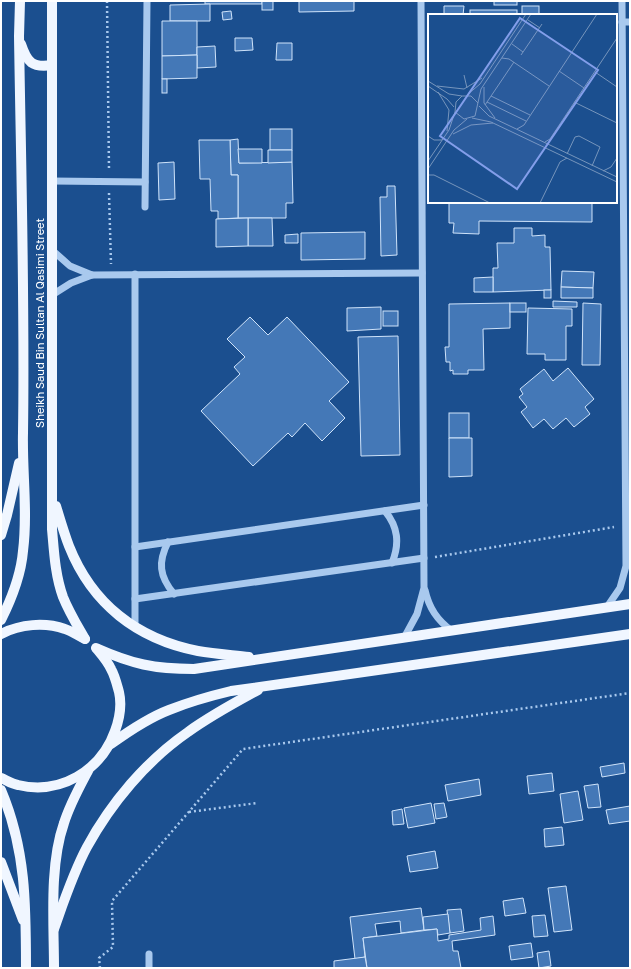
<svg xmlns="http://www.w3.org/2000/svg" width="631" height="969" font-family="'Golos Text',sans-serif">
	<style>
		.building { fill: #4478b7; stroke: #cfe3fa }
		.lines { fill: none; stroke-linecap: round; stroke-linejoin: round }
		.path { stroke: #a9c9ee; stroke-width: 2.5; stroke-dasharray: 2 3; stroke-linecap: butt }
		.minor { stroke: #a9c9ee; stroke-width: 7 }
		.major { stroke: #f0f6ff; stroke-width: 10 }
		.labels { text-anchor: middle; stroke-width: 3; stroke-linejoin: round; paint-order: stroke }
		.street-label { font-size: 11px; fill: #fff; stroke: #1b4f8f }
		.inset-road { fill: none; stroke: #7695bc; stroke-width: 1 }
		.view { fill: #839eea; fill-opacity: 0.15; stroke: #839eea; stroke-width: 2 }
		.inset-edge { fill: none; stroke: #fff; stroke-width: 2 }
	</style>
	<rect width="100%" height="100%" fill="#1b4f8f"/>
	<g class="building">
		<rect x="205" y="1" width="57" height="3"/>
		<rect x="262" y="1" width="11" height="9"/>
		<polygon points="299,1 354,1 354,11 299,12"/>
		<rect x="494" y="1" width="23" height="4"/>
		<polygon points="210,4 210,21 170,21 170,5"/>
		<polygon points="444,6 464,6 463,15 444,15"/>
		<rect x="522" y="6" width="17" height="9"/>
		<rect x="470" y="10" width="47" height="5"/>
		<polygon points="231,11 232,19 223,20 222,12"/>
		<polygon points="162,21 197,21 197,55 162,56"/>
		<polygon points="235,38 252,38 253,50 235,51"/>
		<polygon points="277,43 292,43 292,60 276,60"/>
		<polygon points="215,46 216,67 197,68 197,47"/>
		<polygon points="197,55 197,78 162,79 162,56"/>
		<rect x="162" y="79" width="5" height="14"/>
		<rect x="270" y="129" width="22" height="21"/>
		<polygon points="238,139 239,163 292,162 293,203 286,203 286,218 238,218 238,175 231,175 230,140"/>
		<polygon points="199,140 230,140 231,175 238,175 238,218 218,219 218,211 211,211 210,179 200,179"/>
		<polygon points="238,149 262,149 262,163 239,163"/>
		<polygon points="268,150 292,150 292,162 268,163"/>
		<polygon points="174,162 175,199 159,200 158,163"/>
		<polygon points="387,186 395,186 397,255 381,256 380,197 387,197"/>
		<polygon points="449,202 592,202 592,222 479,221 479,234 453,233 454,223 449,223"/>
		<polygon points="248,218 272,218 273,246 248,246"/>
		<polygon points="248,218 248,246 216,247 216,219"/>
		<polygon points="514,228 532,228 532,236 545,235 545,247 550,247 551,290 493,292 493,268 498,268 497,243 514,243"/>
		<polygon points="365,232 365,259 301,260 301,233"/>
		<polygon points="298,234 298,243 285,243 285,235"/>
		<polygon points="562,271 594,272 593,288 561,287"/>
		<polygon points="493,277 493,292 474,292 474,278"/>
		<polygon points="561,287 593,288 593,298 561,298"/>
		<rect x="544" y="290" width="7" height="8"/>
		<polygon points="553,301 577,302 577,307 553,307"/>
		<polygon points="510,303 510,328 483,329 484,370 468,370 468,374 453,374 453,370 450,371 450,362 446,362 445,347 449,347 449,304"/>
		<rect x="510" y="303" width="16" height="9"/>
		<polygon points="583,303 601,304 600,365 582,365"/>
		<polygon points="381,307 381,329 347,331 347,308"/>
		<polygon points="528,308 572,309 572,326 566,326 566,360 545,360 545,354 527,354"/>
		<rect x="383" y="311" width="15" height="15"/>
		<polygon points="250,317 268,335 287,317 349,382 329,401 345,418 322,441 305,423 292,437 288,433 253,466 201,411 240,374 234,367 245,357 227,339"/>
		<polygon points="398,336 400,455 361,456 358,337"/>
		<polygon points="568,368 594,399 585,407 590,414 574,427 566,418 553,429 544,419 533,428 521,412 527,407 519,397 523,394 520,389 544,369 553,381"/>
		<rect x="449" y="413" width="20" height="25"/>
		<polygon points="449,438 472,438 472,476 449,477"/>
		<polygon points="624,763 625,773 602,777 600,767"/>
		<polygon points="552,773 554,791 529,794 527,776"/>
		<polygon points="479,779 481,795 448,801 445,785"/>
		<polygon points="598,784 601,807 588,808 584,786"/>
		<polygon points="578,791 583,820 564,823 560,794"/>
		<polygon points="431,803 435,823 408,828 404,808"/>
		<polygon points="444,803 447,817 436,819 434,804"/>
		<polygon points="630,806 630,821 609,824 606,810"/>
		<polygon points="402,809 404,824 393,825 392,811"/>
		<polygon points="562,827 564,845 545,847 544,829"/>
		<polygon points="435,851 438,868 410,872 407,856"/>
		<polygon points="566,886 572,930 554,932 548,888"/>
		<polygon points="523,898 526,913 505,916 503,901"/>
		<polygon points="421,908 424,930 401,933 400,921 375,924 377,936 363,938 365,957 355,959 350,917"/>
		<polygon points="461,909 464,931 450,933 447,910"/>
		<polygon points="448,914 450,933 438,935 437,929 424,930 423,917"/>
		<polygon points="545,915 548,936 534,937 532,916"/>
		<polygon points="493,916 495,935 452,941 453,951 458,951 461,968 367,968 363,938 437,929 438,941 449,939 449,935 481,930 480,918"/>
		<polygon points="531,943 533,957 511,960 509,946"/>
		<polygon points="549,951 551,966 539,968 537,953"/>
		<polygon points="365,957 367,968 334,968 334,961"/>
	</g>
	<g class="lines">
		<g class="path">
			<polyline points="107,1 109,170"/>
			<polyline points="109,193 111,264"/>
			<polyline points="435,557 614,527"/>
			<polyline points="189,812 257,803"/>
			<polyline points="100,968 99,958 113,947 112,901 243,749 630,693"/>
		</g>
		<g class="minor">
			<polyline points="622,22 630,22"/>
			<polyline points="52,181 145,182"/>
			<polyline points="145,207 147,1"/>
			<polyline points="52,250 70,266 92,275"/>
			<polyline points="52,295 71,283 92,275 422,273"/>
			<path d="M 385,511 C 398,527 400,543 392,563"/>
			<path d="M 168,542 C 158,562 159,576 174,594"/>
			<polyline points="135,547 424,505"/>
			<path d="M 425,590 C 429,608 437,620 452,631"/>
			<polyline points="135,599 424,558"/>
			<polyline points="607,607 620,588 626,566 622,1"/>
			<polyline points="135,627 135,274"/>
			<polyline points="404,638 417,614 424,588 421,1"/>
			<polyline points="149,968 149,954"/>
		</g>
		<g class="major">
			<path d="M 52,1 L 52,529 C 54,551 55,575 63,597 C 69,612 77,625 85,639"/>
			<path d="M 21,44 C 27,62 32,68 52,65"/>
			<path d="M 56,506 C 60,519 64,533 69,546 C 92,604 137,639 198,651 C 215,654 232,655 249,657"/>
			<polyline points="1,535 7,515 19,463"/>
			<path d="M 1,620 C 12,598 21,575 23,551 C 28,512 22,472 23,433 C 25,301 21,169 19,36 L 20,1"/>
			<path d="M 1,634 C 20,624 45,622 65,629 C 72,631 78,636 85,639"/>
			<path d="M 96,648 C 132,664 154,669 194,669 L 630,604"/>
			<path d="M 111,744 C 129,731 148,718 169,710 C 189,702 210,696 231,691 L 630,634"/>
			<path d="M 1,778 C 6,780 12,784 18,785 C 60,795 101,771 115,731 C 119,720 122,705 119,692 C 117,685 115,676 111,669 C 108,662 102,655 97,649"/>
			<path d="M 1,790 C 26,849 26,905 26,968"/>
			<polyline points="1,862 23,920"/>
			<path d="M 54,929 C 64,901 73,873 87,847 C 111,803 146,761 188,732 C 210,716 234,703 258,690"/>
			<path d="M 54,968 C 54,923 49,866 64,823 C 70,804 79,788 88,771"/>
		</g>
	</g>
	<g class="labels">
		<g class="street-label">
			<text transform="translate(40 323) rotate(-90)" y="4">Sheikh Saud Bin Sultan Al Qasimi Street</text>
		</g>
	</g>
	<g transform="translate(428 14)">
		<rect width="189" height="189" fill="#1b4f8f"/>
		<path class="inset-road" d="M 100,6 L 112,14M 84,30 L 95,38M 93,41 L 114,10M 74,44 L 81,45 L 121,72M 131,57 L 156,74M 167,58 L 189,73M 36,61 L 39,74M 0,67 L 21,80 L 34,82M 0,72 L 19,85 L 26,93M 9,72 L 36,75 L 54,64M 56,73 L 56,89 L 67,104M 10,78 L 21,96 L 19,117M 39,81 L 52,70 L 98,0M 63,82 L 102,101M 59,88 L 98,107M 146,88 L 189,109M 50,89 L 43,82 L 34,82 L 28,88 L 27,98 L 36,105 L 47,102 L 53,75 L 103,0M 57,91 L 86,48M 51,92 L 61,102 L 189,163M 44,104 L 63,108 L 189,168M 89,115 L 96,111 L 169,0M 25,120 L 43,111 L 65,109M 0,122 L 6,126 L 14,126M 117,128 L 122,125 L 189,24M 139,140 L 147,123 L 151,122 L 172,133 L 164,152M 0,147 L 21,116 L 27,98M 0,155 L 26,116 L 39,105M 175,157 L 183,153 L 189,144M 0,161 L 6,161 L 62,189M 112,189 L 132,148 L 139,144"/>
		<path class="view" d="M 92,4 L 170,56 L 89,175 L 12,122 Z"/>
		<rect width="189" height="189" class="inset-edge"/>
	</g>
	<rect width="631" height="969" fill="none" stroke="#ffffff" stroke-width="4"/>
</svg>
